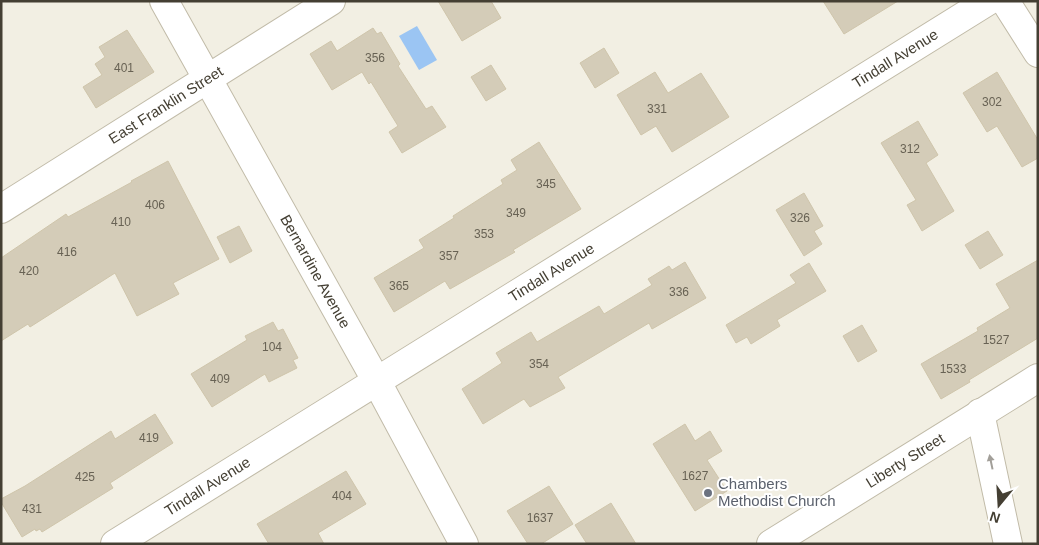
<svg xmlns="http://www.w3.org/2000/svg" width="1039" height="545" font-family="Arial,sans-serif">
	<style>
		.water { fill: #9bc5f3 }
		.building { fill: #d4ccb8; stroke: #cfc5ab }
		.lines { fill: none; stroke-linecap: round; stroke-linejoin: round }
		.minor-casing { stroke: #c1bba8; stroke-width: 30 }
		.minor { stroke: #fff; stroke-width: 28 }
		.oneway { fill: #a29f99 }
		.worship-dot { fill: #6b7280; stroke: #fff; stroke-width: 2 }
		.labels { text-anchor: middle; stroke-width: 4; stroke-linejoin: round; paint-order: stroke }
		.number-label { font-size: 12px; fill: #686254 }
		.street-label { font-size: 15px; fill: #443f33; stroke: #fff }
		.worship-label { font-size: 15px; fill: #5b616d; stroke: #fff; text-anchor: start }
	</style>
	<rect width="100%" height="100%" fill="#f2efe3"/>
	<polygon class="water" points="417,26 437,60 419,70 399,36"/>
	<g class="building">
		<polygon points="438,1 491,1 501,18 462,41"/>
		<polygon points="823,1 898,1 844,34"/>
		<polygon points="373,28 377,34 381,32 400,64 398,66 426,109 432,106 446,127 402,153 389,132 398,126 371,82 369,84 362,72 332,90 310,54 331,41 337,51"/>
		<polygon points="127,30 154,72 96,108 83,87 102,75 95,64 105,57 99,47"/>
		<polygon points="604,48 619,73 595,88 580,63"/>
		<polygon points="491,65 506,89 486,101 471,77"/>
		<polygon points="655,72 668,93 701,73 729,117 672,152 656,126 641,135 617,95"/>
		<polygon points="997,72 1038,140 1038,158 1022,167 997,126 987,132 963,93"/>
		<polygon points="918,121 938,155 926,163 954,211 922,231 907,205 916,200 881,143"/>
		<polygon points="539,142 581,209 513,250 515,252 450,289 445,281 394,312 374,278 424,248 419,240 454,218 453,216 503,184 501,180 517,170 511,160"/>
		<polygon points="168,161 219,259 173,283 179,294 137,316 115,273 30,327 28,324 1,341 1,258 66,214 68,217 132,182 131,181"/>
		<polygon points="804,193 823,226 814,231 822,244 804,256 776,210"/>
		<polygon points="239,226 252,251 230,263 217,237"/>
		<polygon points="988,231 1003,255 980,269 965,245"/>
		<polygon points="1038,260 1038,338 969,380 970,382 941,399 921,364 978,331 977,328 1010,308 996,284"/>
		<polygon points="685,262 706,298 652,329 649,323 558,377 565,388 530,407 524,399 483,424 462,389 502,363 496,353 531,332 537,342 599,306 604,314 652,285 648,279 669,266 672,270"/>
		<polygon points="809,263 826,291 777,320 780,326 751,344 747,337 736,343 726,325 796,283 790,275"/>
		<polygon points="273,322 278,331 283,329 298,358 293,360 297,368 269,382 265,374 212,407 191,374 247,340 245,336"/>
		<polygon points="862,325 877,351 858,362 843,336"/>
		<polygon points="155,414 173,443 110,483 113,488 42,532 40,529 36,531 35,529 22,537 1,502 1,499 25,486 111,431 115,439"/>
		<polygon points="685,424 695,441 710,431 722,451 707,460 727,491 695,511 653,444"/>
		<polygon points="346,471 366,504 318,533 324,544 269,544 257,524"/>
		<polygon points="549,486 573,524 541,544 528,544 507,511"/>
		<polygon points="611,503 636,544 587,544 575,525"/>
	</g>
	<g class="lines">
		<g class="minor-casing">
			<g id="minor">
				<path id="s1" d="M 164,1 L 377,382 L 464,544"/>
				<polyline points="1005,1 1038,53"/>
				<path id="s2" d="M 1,209 L 331,1"/>
				<polyline points="980,413 1008,544"/>
				<path id="s3" d="M 115,544 L 988,1"/>
				<path id="s4" d="M 771,544 L 1038,378"/>
			</g>
		</g>
		<use href="#minor" class="minor"/>
	</g>
	<defs><path id="oneway-solid" d="M-6-.8H1V-3.2L6.5 0L1 3.2V.8H-6Z" transform="scale(1.25)"/></defs>
	<use class="oneway" href="#oneway-solid" transform="translate(991 462) rotate(-102)"/>
	<circle class="worship-dot" cx="708" cy="493" r="5"/>
	<g class="labels">
		<g class="number-label">
			<text x="375" y="62">356</text>
			<text x="124" y="72">401</text>
			<text x="992" y="106">302</text>
			<text x="657" y="113">331</text>
			<text x="910" y="153">312</text>
			<text x="546" y="188">345</text>
			<text x="155" y="209">406</text>
			<text x="516" y="217">349</text>
			<text x="800" y="222">326</text>
			<text x="121" y="226">410</text>
			<text x="484" y="238">353</text>
			<text x="67" y="256">416</text>
			<text x="449" y="260">357</text>
			<text x="29" y="275">420</text>
			<text x="399" y="290">365</text>
			<text x="679" y="296">336</text>
			<text x="996" y="344">1527</text>
			<text x="272" y="351">104</text>
			<text x="539" y="368">354</text>
			<text x="953" y="373">1533</text>
			<text x="220" y="383">409</text>
			<text x="149" y="442">419</text>
			<text x="695" y="480">1627</text>
			<text x="85" y="481">425</text>
			<text x="342" y="500">404</text>
			<text x="32" y="513">431</text>
			<text x="540" y="522">1637</text>
		</g>
		<g class="street-label">
			<text dy="5" stroke="none"><textPath href="#s3" startOffset="919">Tindall Avenue</textPath></text>
			<text dy="5" stroke="none"><textPath href="#s2" startOffset="195">East Franklin Street</textPath></text>
			<text dy="5" stroke="none"><textPath href="#s1" startOffset="310">Bernardine Avenue</textPath></text>
			<text dy="5" stroke="none"><textPath href="#s3" startOffset="514">Tindall Avenue</textPath></text>
			<text dy="5" stroke="none"><textPath href="#s4" startOffset="158">Liberty Street</textPath></text>
			<text dy="5" stroke="none"><textPath href="#s3" startOffset="109">Tindall Avenue</textPath></text>
		</g>
		<g class="worship-label">
			<text x="718" y="489">Chambers<tspan x="718" dy="17">Methodist Church</tspan></text>
		</g>
	</g>
	<rect width="1039" height="545" fill="none" stroke="#443f33" stroke-width="5"/>
	<g transform="translate(999 505) rotate(198)" stroke="#ffffff" stroke-width="4" paint-order="stroke">
	<path d="M0-4L9 19L0 12L-9 19Z" fill="#443f33"/>
	<text y="-8" font-size="14" font-weight="bold" text-anchor="middle" fill="#443f33">N</text>
	</g>
</svg>
